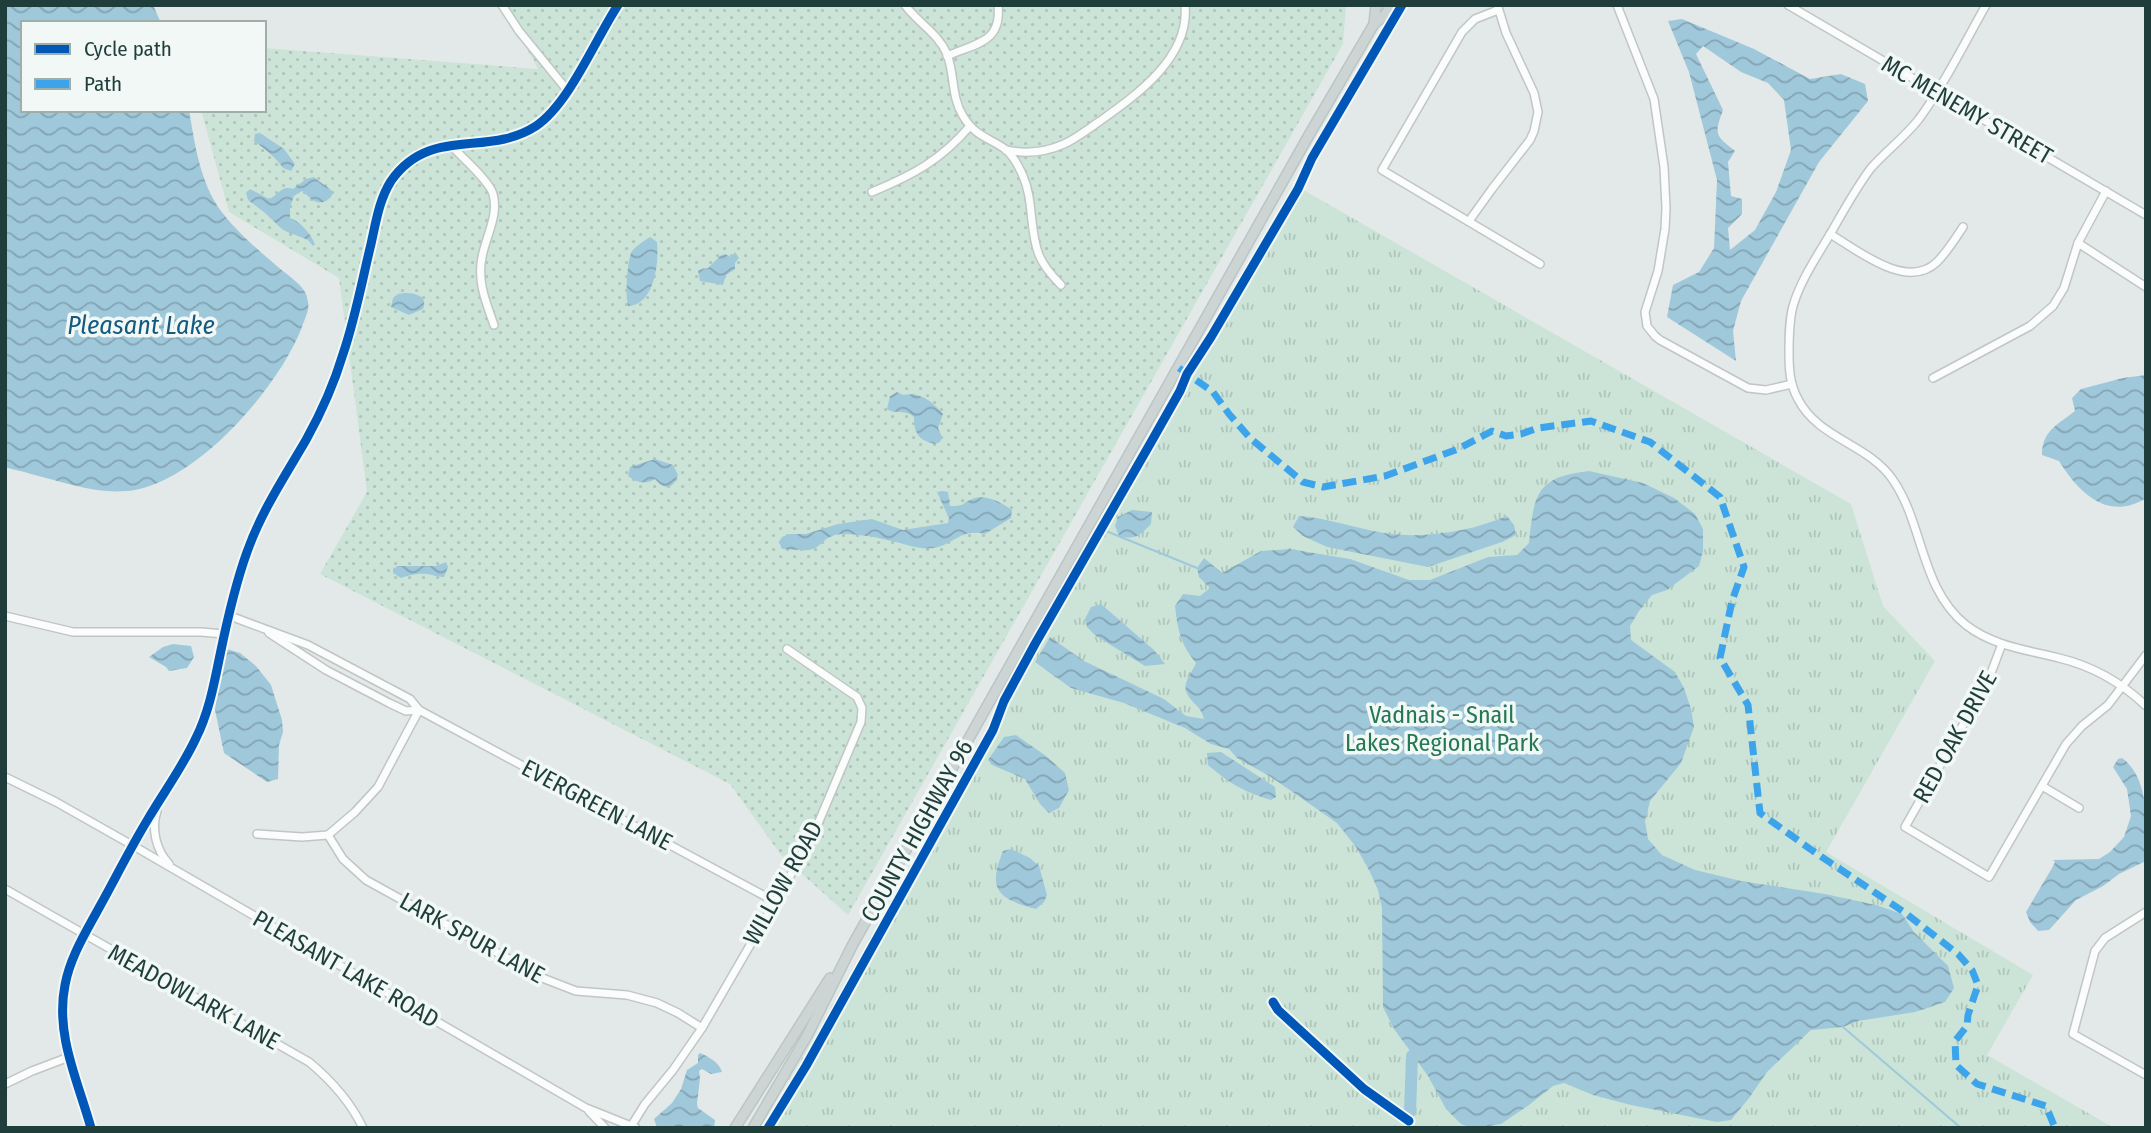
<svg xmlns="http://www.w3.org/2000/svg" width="2151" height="1133" font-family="'Fira Sans Condensed',sans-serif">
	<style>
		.grass { fill: url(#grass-dots) }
		.park { fill: url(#park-tufts) }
		.water { fill: url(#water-waves); fill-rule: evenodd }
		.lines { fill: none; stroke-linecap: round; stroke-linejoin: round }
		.stream { stroke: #a0c8db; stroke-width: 2 }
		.river { stroke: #a0c8db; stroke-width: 12 }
		.minor-casing { stroke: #c0c6c5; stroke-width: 10 }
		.major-casing { stroke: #bbc5c5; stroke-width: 12 }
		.minor { stroke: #fbfcfc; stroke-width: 7 }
		.major { stroke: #ccd5d4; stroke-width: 9 }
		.quiet { stroke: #3da4ec; stroke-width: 7; stroke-dasharray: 14 7; stroke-linecap: butt }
		.cycleway-casing { stroke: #f1f8f6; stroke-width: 13 }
		.cycleway { stroke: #0057b8; stroke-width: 9 }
		.labels { text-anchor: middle; stroke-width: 7; stroke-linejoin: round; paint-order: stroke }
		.street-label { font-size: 24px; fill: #1f3e3b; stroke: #f1f8f6 }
		.park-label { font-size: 24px; fill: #267855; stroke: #f1f8f6 }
		.water-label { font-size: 26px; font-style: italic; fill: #14597f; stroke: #f1f8f6 }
	</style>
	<defs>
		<pattern id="grass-dots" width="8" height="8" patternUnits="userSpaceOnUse" patternTransform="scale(1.75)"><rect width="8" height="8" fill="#cbe4d7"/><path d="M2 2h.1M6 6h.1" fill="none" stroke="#aec5b9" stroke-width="1.8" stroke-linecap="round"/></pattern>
		<pattern id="park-tufts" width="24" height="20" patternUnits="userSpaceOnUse" patternTransform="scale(1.75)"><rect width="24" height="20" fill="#cbe4d7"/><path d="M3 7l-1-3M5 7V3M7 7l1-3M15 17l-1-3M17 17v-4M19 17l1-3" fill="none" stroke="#aec5b9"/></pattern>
		<pattern id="water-waves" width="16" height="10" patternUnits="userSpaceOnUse" patternTransform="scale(1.75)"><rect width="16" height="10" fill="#a0c8db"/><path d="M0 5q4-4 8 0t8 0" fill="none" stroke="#82a4b3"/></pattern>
	</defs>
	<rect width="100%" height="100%" fill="#e3e9e8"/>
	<polygon class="grass" points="503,5 1346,5 1343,44 848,915 781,855 730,784 320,574 367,492 339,278 229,212 201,110 264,110 264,48 538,69"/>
	<polygon class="park" points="1293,184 1851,504 1883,606 1935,661 1826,852 2033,975 1987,1055 2114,1128 761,1128 813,1039 1141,452"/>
	<g class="water">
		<path d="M 5,5 L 153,5 L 161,23 L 23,23 L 23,110 L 189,110 C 195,145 200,182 221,211 C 236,231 258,250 278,267 C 286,274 300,283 305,292 C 307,295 307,299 308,302 C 310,310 304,320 302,327 C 279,387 200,478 135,490 C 100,496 64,482 31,474 C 22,471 14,470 5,467 Z"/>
		<path d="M 1682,19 L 1754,49 L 1810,79 L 1841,74 L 1865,84 L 1868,101 L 1819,162 L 1741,301 L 1733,331 L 1736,361 L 1667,317 L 1673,285 L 1699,272 L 1714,248 L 1717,180 L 1689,72 L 1668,21 ZM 1703,46 L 1741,72 L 1768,83 L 1784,100 L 1791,150 L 1776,192 L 1755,230 L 1730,250 L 1728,228 L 1742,214 L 1742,199 L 1731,196 L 1728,162 L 1735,151 C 1715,135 1714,135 1723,110 L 1696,54 Z"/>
		<path d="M 260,133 L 284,149 L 295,164 L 291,171 L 283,168 C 278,160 263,147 254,141 L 255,134 Z"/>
		<path d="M 314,177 C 319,182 330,188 333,192 L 331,197 C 318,209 312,199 302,191 L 294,196 L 290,207 L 290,218 C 301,222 310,233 315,244 L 313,246 L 308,240 L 283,230 L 265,213 L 248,200 L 246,193 L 250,189 L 269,199 C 279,195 281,185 293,189 L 306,179 Z"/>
		<path d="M 650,237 L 657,242 C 659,262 655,305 628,306 C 625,296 627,260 632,251 C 636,246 644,241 650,237 Z"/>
		<polygon points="735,252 739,258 735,263 735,269 726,275 723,285 700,281 698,270 708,268 720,256 725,254 731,257"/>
		<path d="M 404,293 C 416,293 428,296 423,309 L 409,315 L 391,307 L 393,298 L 398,294 Z"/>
		<path d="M 2146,375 L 2146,498 C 2108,522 2079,493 2059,461 L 2042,455 C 2042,431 2057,425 2075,411 L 2072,398 L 2081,389 L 2123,378 Z"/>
		<path d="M 897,392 L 903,395 C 920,391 933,402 943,414 L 938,428 L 942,437 L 940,442 L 935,444 C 918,440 914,433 914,417 C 906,409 895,415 887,409 L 890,396 Z"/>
		<path d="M 655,459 L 673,465 L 678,475 C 673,490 664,490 655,479 C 645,485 637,483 628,476 L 630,467 Z"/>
		<path d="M 1589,471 L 1643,483 L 1674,498 L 1695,514 L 1703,529 L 1703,551 L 1699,566 L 1667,590 L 1652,595 L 1639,611 L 1630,626 L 1631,640 L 1675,672 L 1684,688 L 1691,709 L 1694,727 L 1681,763 L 1650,801 L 1645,821 L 1648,839 L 1662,855 L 1695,870 L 1741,881 L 1825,894 L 1876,905 L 1902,914 L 1914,932 L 1948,966 L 1954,988 L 1945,1002 L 1915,1012 L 1858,1021 L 1843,1027 L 1811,1030 L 1767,1072 L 1749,1098 L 1731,1120 L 1717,1122 L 1631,1105 L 1593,1095 L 1564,1083 L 1553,1086 L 1529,1105 L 1501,1124 L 1476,1128 L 1461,1124 L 1446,1109 L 1428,1076 L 1394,1029 L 1383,1007 L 1382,908 L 1378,890 L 1370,872 L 1356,847 L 1337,823 L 1271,777 L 1237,758 L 1229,749 L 1211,744 L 1185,728 L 1124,703 L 1071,688 L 1035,662 L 1050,637 L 1084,661 L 1164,699 L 1186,716 L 1204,719 C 1202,712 1200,709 1195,704 C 1178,687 1187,682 1196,663 C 1180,643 1178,631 1175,606 L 1183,594 L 1200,596 L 1210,588 L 1199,577 L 1197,568 L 1204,558 L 1222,573 L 1261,551 L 1290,549 L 1350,559 L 1409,580 L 1430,580 L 1488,557 L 1517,555 L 1529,543 C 1534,494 1536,477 1589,471 Z"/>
		<path d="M 942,491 L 948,492 L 950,506 C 966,506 960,504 972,499 C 985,493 1002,503 1012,510 L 1011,518 L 985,534 C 961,528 954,544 934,548 C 918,550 907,544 891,541 C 877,537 858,534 843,534 C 824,534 822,548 809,550 C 801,551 790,549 782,549 L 779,542 L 782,537 L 789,534 L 806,534 L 838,524 L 872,519 L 903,530 L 948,523 L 949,518 L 937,492 Z"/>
		<path d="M 1132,510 L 1152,512 L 1151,524 C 1139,536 1136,540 1119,536 L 1115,526 L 1118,517 Z"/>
		<path d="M 1299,516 C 1328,518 1355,528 1384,533 C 1424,539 1469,532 1507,516 L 1514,525 L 1516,535 L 1502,542 L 1428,567 L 1327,547 L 1303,536 L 1293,527 Z"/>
		<path d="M 446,562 L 448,567 L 444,577 C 440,577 436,576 432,575 C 422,572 409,575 401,578 L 393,573 L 393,569 L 398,566 L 436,566 Z"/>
		<polygon points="1101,604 1154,650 1165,664 1145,666 1096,636 1087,627 1085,619 1091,607"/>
		<polygon points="173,644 191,646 194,657 187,668 169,671 166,667 149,657 163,647"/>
		<polygon points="227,649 240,653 256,666 271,685 282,720 283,732 279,745 278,779 267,782 224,753 215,710 220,667"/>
		<polygon points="1016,735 1046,756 1065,773 1069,790 1059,808 1049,813 1040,804 1025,779 992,765 988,760 1004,737"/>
		<path d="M 1221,752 L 1275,787 L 1276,797 L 1271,800 C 1244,792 1229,783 1208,765 L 1207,753 Z"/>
		<path d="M 2122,758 C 2151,779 2146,828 2146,861 L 2119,874 L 2103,886 L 2076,900 L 2049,930 L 2038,931 L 2030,922 L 2026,912 L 2052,868 L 2055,862 L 2053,860 L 2099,859 L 2110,852 L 2124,837 L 2131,816 L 2127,789 L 2113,767 L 2118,759 Z"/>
		<path d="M 1011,849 L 1030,858 L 1039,866 L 1047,895 L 1044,902 L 1036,909 C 998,899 987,890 1003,851 Z"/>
		<path d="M 700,1053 C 709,1057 719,1062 722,1072 L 711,1074 L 702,1069 L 699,1071 L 700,1078 L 697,1104 L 698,1108 L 715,1120 L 714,1128 L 657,1128 L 654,1119 L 672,1103 L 681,1089 L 687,1070 L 698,1063 L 698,1055 Z"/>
	</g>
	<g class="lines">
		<g class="stream">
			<polyline points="1106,531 1197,568"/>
			<polyline points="1843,1027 1961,1128"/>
		</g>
		<polyline class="river" points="1410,1112 1412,1056"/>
		<g class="minor-casing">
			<g id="minor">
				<polyline points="502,5 519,31 567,90"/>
				<path d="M 905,5 C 918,23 938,33 947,54 C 955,75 951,97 963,116 C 976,137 988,137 1005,149 C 1013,155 1019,167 1023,176 C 1034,201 1029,230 1039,255 C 1044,267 1052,276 1061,285"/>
				<polyline points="1617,5 1654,99 1664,167 1666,208 1665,229 1658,271 1645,312 1647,326 1655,336 1660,340 1748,388 1766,390 1792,384"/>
				<polyline points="1788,5 2146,215"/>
				<path d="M 1986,5 C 1965,42 1944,85 1919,119 C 1905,137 1886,151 1871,168 C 1856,188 1844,210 1832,231 C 1818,255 1801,279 1793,306 C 1789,321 1789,337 1789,353 C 1789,370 1790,385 1798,399 C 1818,439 1869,444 1893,480 C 1924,525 1920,588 1966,625 C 1993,646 2027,650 2059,658 C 2092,666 2122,683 2146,706"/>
				<polyline points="1498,10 1475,19 1462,32 1382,170 1540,264"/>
				<path d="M 947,56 C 976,43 1002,43 998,5"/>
				<path d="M 451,145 C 461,157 489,180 493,194 C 499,215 486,236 482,257 C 477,282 486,302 494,325"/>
				<path d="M 1006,150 C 1025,154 1046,152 1064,144 C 1077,138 1088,129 1100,121 C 1138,94 1190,57 1185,5"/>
				<path d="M 872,192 C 913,175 941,160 970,126"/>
				<polyline points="1469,221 1492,189 1530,140 1534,131 1538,112 1534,93 1506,33 1498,7"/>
				<path d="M 1830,234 C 1859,251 1907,291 1937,262 C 1947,252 1955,239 1963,227"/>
				<polyline points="2078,243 2146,287"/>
				<polyline points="1933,378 2030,326 2053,306 2064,288 2078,243 2106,191"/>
				<polyline points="5,616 73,632 201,632 224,634"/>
				<polyline points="230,616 308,645 410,699 419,710 774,901"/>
				<polyline points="269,633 326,670 389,703 406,711 419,710"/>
				<polyline points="2002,644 1988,681 1905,827 1989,877 2066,744 2082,726 2108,705 2146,655"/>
				<polyline points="5,777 56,802 132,845 586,1108 636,1128"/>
				<polyline points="2042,786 2079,808"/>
				<path d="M 157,811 C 151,829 156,850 169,864"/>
				<polyline points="257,834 302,837 328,835"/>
				<polyline points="328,835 343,859 366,880 545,979 576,991 627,995 657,1003 678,1013 702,1028"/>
				<polyline points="328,835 355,812 378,787 419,710"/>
				<path d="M 5,889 L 309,1062 C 332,1081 350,1101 363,1128"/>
				<polyline points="2146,912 2105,938 2095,951 2073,1034 2146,1075"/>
				<polyline points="5,1084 32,1071 69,1057"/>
				<polyline points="589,1111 605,1128"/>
				<path d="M 91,1128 C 78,1081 55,1035 65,985 C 70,957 86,932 100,906 C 116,877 131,847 148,819 C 164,792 183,766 196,738 C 209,712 214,684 220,655 C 227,621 235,585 247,552 C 261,512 285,476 306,440 C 321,413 334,384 343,354 C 355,319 362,281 371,244 C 376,222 379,200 391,181 C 430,125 487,158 536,126 C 569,104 595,40 618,5"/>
				<polyline points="630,1128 645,1104 673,1070 702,1028 789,878 817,826 861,722 862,708 857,697 787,649"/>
			</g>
		</g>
		<g class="major-casing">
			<g id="major">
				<polyline points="1374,24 1376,5"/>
				<polyline points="735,1128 830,978"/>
				<polyline points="753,1128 807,1036 853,944 1309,135 1374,24 1386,14 1391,5"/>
			</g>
		</g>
		<use href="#minor" class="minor"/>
		<use href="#major" class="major"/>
		<polyline class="quiet" points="1179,368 1213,392 1229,414 1250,438 1303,482 1323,487 1385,476 1458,449 1492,431 1506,436 1521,434 1538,428 1591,421 1650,442 1720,497 1744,567 1732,601 1720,658 1748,705 1760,813 1813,851 1904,912 1958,954 1972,970 1978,985 1968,1015 1967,1026 1955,1041 1956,1065 1977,1084 2046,1106 2055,1128"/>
		<g class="cycleway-casing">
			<g id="cycleway">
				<polyline points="1273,1002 1278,1010 1364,1089 1409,1121"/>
				<path d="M 91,1128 C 78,1081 55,1035 65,985 C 70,957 86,932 100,906 C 116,877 131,847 148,819 C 164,792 183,766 196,738 C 209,712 214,684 220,655 C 227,621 235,585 247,552 C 261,512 285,476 306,440 C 321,413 334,384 343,354 C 355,319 362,281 371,244 C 376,222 379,200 391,181 C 430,125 487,158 536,126 C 569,104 595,40 618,5"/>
				<polyline points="768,1128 806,1066 993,730 1004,701 1035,644 1150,444 1180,391 1187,374 1211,337 1298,189 1312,158 1402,5"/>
			</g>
		</g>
		<use href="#cycleway" class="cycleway"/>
	</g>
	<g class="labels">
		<g class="street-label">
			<text transform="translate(1967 110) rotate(30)" y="8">MC MENEMY STREET</text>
			<text transform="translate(1955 737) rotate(-61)" y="8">RED OAK DRIVE</text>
			<text transform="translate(597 805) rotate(28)" y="8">EVERGREEN LANE</text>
			<text transform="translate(917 831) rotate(-61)" y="8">COUNTY HIGHWAY 96</text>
			<text transform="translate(783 883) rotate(-61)" y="8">WILLOW ROAD</text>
			<text transform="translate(472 938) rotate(29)" y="8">LARK SPUR LANE</text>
			<text transform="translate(346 969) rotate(30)" y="8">PLEASANT LAKE ROAD</text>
			<text transform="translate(194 997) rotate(29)" y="8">MEADOWLARK LANE</text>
		</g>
		<g class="park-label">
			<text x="1442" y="723">Vadnais - Snail<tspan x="1442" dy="28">Lakes Regional Park</tspan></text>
		</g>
		<g class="water-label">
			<text x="141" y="334">Pleasant Lake</text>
		</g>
	</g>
	<rect width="2151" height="1133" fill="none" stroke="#1f3e3b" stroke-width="14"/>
	<rect x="21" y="21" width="245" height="91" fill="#f1f8f6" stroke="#9daeab" stroke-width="2"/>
	<rect x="35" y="44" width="35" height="10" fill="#0057b8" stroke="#9daeab" stroke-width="2"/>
	<text x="84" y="56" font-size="21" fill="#1f3e3b">Cycle path</text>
	<rect x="35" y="79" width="35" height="10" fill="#3da4ec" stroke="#9daeab" stroke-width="2"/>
	<text x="84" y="91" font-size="21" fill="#1f3e3b">Path</text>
</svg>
